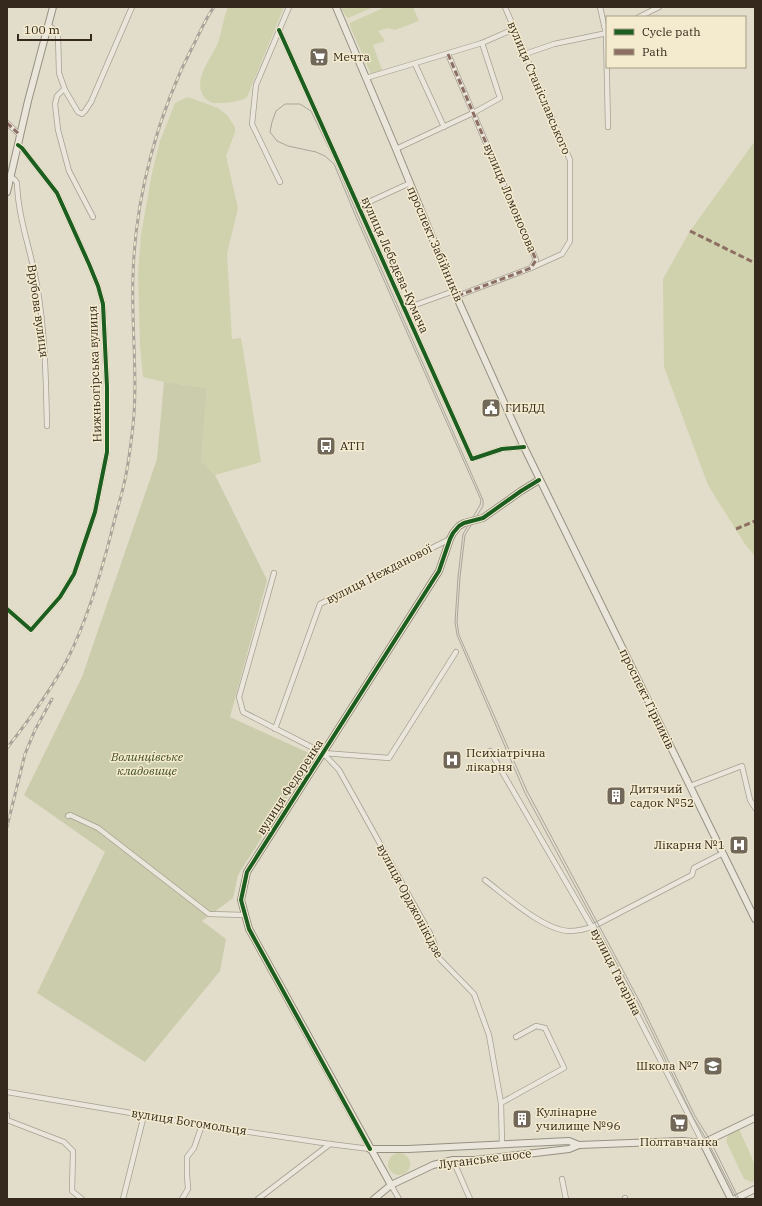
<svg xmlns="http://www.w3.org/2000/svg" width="762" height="1206" font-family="'IBM Plex Serif',serif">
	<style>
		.green { fill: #cfd2ac }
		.cemetery { fill: #caccac }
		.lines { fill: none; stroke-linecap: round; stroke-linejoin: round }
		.street-casing { stroke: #a7a093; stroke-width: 6 }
		.secondary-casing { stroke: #969083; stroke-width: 8 }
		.street { stroke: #eae6db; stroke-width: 4.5 }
		.secondary { stroke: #eae6db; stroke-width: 6 }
		.tram { stroke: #a9a59b; stroke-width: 1 }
		.rail-casing { stroke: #a9a59b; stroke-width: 3 }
		.rail { stroke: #f4ebcf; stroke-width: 1.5; stroke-dasharray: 4.5; stroke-linecap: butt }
		.quiet { stroke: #8d6e63; stroke-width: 3; stroke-dasharray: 6 3; stroke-linecap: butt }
		.cycleway-casing { stroke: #f4ebcf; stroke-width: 6 }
		.cycleway { stroke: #1b5e20; stroke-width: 4 }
		.labels { text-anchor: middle; stroke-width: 3; stroke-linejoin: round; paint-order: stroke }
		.poi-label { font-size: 12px; fill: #34291c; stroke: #f4ebcf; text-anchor: start }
		.street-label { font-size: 12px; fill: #34291c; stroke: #f4ebcf }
		.park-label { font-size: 12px; font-style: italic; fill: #425024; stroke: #f4ebcf }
	</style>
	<rect width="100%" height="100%" fill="#e2dcca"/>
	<g class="green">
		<path d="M 228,7 L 284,7 L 247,97 C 241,102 226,103 217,103 C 212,104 208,101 204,97 C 192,80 211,59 218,43 C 222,31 223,19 228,7 Z"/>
		<polygon points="341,7 374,7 348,18 345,15"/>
		<polygon points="385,7 413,7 419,21 395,30 387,28 378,31 385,41 373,45 382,70 371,74 350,26 350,23"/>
		<polygon points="188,97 218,108 227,115 235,127 235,132 226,156 238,208 227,254 232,339 241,338 261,462 215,475 201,461 207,388 164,382 143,377 140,344 138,273 141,235 152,173 160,141 175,103"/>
		<polygon points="755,141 755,556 745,544 708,485 664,367 663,279 690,231"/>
		<path d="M 739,1129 L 755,1165 L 755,1181 L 752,1182 L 744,1179 L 727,1143 C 725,1134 732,1132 739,1129 Z"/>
		<circle cx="399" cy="1164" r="11"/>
	</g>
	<polygon class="cemetery" points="164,382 207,388 201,461 215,475 267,580 230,717 311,754 310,761 238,875 233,898 202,921 226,939 220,971 145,1062 37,993 105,852 24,795 82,677 157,459"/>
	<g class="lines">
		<g class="street-casing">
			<g id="street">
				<polyline points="505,7 570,160 570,241 562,254 531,268"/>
				<polyline points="600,7 606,34 608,127"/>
				<polyline points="639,17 659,7"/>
				<polyline points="48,25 56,31 58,35 59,73 65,90"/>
				<polyline points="279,30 472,459 502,449 524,447"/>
				<polyline points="448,54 536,260 531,268 457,296"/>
				<polyline points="525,54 554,44 607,33"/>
				<polyline points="415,64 444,127"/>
				<polyline points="366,78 482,43"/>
				<polyline points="7,123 20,135"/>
				<polyline points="396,149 473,113 500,98 482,43 514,29"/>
				<path d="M 11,177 L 15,180 L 17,183 C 18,218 31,251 37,285 C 45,331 46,379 47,426"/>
				<polyline points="280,182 252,124 256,85 289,7"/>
				<polyline points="358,207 410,183"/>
				<polyline points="93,217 69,171 58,130 55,104 57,96 63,90 65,90 75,107 78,112 82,114 85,111 91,102 132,7"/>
				<polyline points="404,309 454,291"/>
				<polyline points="274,573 239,697 243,712 323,753 389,758 456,652"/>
				<polyline points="7,609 31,630 60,597 74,574 95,512 107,452 107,387 103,304 98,286 89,264 57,193 22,148 18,145"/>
				<polyline points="275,729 320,604 450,539"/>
				<polyline points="490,751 592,927 703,1143"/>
				<polyline points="323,753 339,770 432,937 439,958 474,994 489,1035 501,1103 502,1144"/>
				<polyline points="690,786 742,766 750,800 755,808"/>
				<polyline points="68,816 70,815 98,828 209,914 245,915"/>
				<path d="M 485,880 C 506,896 543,930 569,931 C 579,931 587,929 596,925 L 692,875 L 694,868 L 723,853"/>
				<polyline points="7,1092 202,1125 330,1144 370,1149"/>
				<polyline points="501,1103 564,1068 545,1028 536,1026 516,1037"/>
				<polyline points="7,1115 7,1120 64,1142 73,1151 72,1191 82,1199"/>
				<polyline points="453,1160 470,1199"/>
				<polyline points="562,1179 566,1199"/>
				<polyline points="391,1185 399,1199"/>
				<polyline points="625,1198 625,1199"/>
				<polyline points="123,1199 144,1115"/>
				<polyline points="182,1199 188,1189 187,1174 187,1157 194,1148 202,1125"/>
				<polyline points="258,1199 330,1144"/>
			</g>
		</g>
		<g class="secondary-casing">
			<g id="secondary">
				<polyline points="336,7 396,149 454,291 524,447 755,919"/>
				<polyline points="7,192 28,101 53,7"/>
				<polyline points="703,1143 731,1199"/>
				<polyline points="703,1143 755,1118"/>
				<polyline points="370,1149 408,1149 569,1141 579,1145"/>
				<polyline points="391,1185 249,929 241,900 247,872 439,571 450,539 453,533 459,526 464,523 483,518 521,491 539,480"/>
				<polyline points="374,1199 391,1185 433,1165 453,1160 475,1160 569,1149 579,1145 682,1141 703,1143"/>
				<polyline points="735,1199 755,1189"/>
			</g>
		</g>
		<use href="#street" class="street"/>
		<use href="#secondary" class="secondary"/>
		<polyline class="tram" points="737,1199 708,1142 693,1117 639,1005 525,793 457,635 455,622 458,577 463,534 480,505 481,500 356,217 334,164 325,156 316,152 288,146 277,141 270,132 272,122 276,111 285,104 300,104 311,111 336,163 358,216 483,500 483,506 465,535 460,577 457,622 459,635 527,791 641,1004 695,1116 710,1140 739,1199"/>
		<g class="rail-casing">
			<g id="rail">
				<path d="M 7,748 C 29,720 50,692 67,660 C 87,621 100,577 111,534 C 115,517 120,501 124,484 C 128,468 130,450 132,434 C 139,382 131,328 133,276 C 135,197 158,112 195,42 C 201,30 206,18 214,7"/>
				<polyline points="7,827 25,754 35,730 52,699"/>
			</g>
		</g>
		<use href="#rail" class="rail"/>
		<g class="quiet">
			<polyline points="448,54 536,260 531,268 457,296"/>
			<polyline points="7,123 20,135"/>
			<polyline points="690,231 755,263"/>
			<polyline points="736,529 755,521"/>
		</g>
		<g class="cycleway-casing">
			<g id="cycleway">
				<polyline points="279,30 472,459 502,449 524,447"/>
				<polyline points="7,609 31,630 60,597 74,574 95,512 107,452 107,387 103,304 98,286 89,264 57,193 22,148 18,145"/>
				<polyline points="370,1149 249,929 241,900 247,872 439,571 450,539 453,533 459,526 464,523 483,518 521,491 539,480"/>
			</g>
		</g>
		<use href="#cycleway" class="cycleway"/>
	</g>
	<defs>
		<g id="supermarket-square" transform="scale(1)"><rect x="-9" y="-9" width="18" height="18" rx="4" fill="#716859" stroke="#f4ebcf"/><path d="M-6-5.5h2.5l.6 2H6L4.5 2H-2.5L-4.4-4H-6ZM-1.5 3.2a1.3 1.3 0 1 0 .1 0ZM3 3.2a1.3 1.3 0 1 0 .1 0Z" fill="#fff"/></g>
		<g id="civic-square" transform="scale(1)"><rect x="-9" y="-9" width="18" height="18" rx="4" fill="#716859" stroke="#f4ebcf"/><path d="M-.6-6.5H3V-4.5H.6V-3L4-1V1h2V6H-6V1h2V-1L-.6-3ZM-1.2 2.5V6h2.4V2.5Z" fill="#fff"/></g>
		<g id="bus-square" transform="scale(1)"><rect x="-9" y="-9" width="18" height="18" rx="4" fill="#716859" stroke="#f4ebcf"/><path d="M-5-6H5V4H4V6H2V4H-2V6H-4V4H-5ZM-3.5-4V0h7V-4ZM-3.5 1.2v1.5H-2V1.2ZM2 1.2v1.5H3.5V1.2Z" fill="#fff"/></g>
		<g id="hospital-square" transform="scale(1)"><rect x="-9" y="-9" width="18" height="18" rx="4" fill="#716859" stroke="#f4ebcf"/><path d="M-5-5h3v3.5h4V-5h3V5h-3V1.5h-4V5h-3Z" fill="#fff"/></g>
		<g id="building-square" transform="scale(1)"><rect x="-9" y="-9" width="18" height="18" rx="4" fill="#716859" stroke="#f4ebcf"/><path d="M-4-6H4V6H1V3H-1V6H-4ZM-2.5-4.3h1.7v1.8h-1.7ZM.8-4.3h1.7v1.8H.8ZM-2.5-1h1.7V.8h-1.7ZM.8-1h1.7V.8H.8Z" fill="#fff"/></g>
		<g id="school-square" transform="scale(1)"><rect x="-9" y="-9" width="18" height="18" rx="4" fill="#716859" stroke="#f4ebcf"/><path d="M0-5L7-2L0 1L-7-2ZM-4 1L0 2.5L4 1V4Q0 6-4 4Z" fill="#fff"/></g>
	</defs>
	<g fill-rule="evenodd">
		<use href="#supermarket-square" x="319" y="57"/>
		<use href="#civic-square" x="491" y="408"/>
		<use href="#bus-square" x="326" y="446"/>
		<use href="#hospital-square" x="452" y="760"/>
		<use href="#building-square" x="616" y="796"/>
		<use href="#hospital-square" x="739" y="845"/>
		<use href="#school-square" x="713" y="1066"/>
		<use href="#building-square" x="522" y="1119"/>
		<use href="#supermarket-square" x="679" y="1123"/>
	</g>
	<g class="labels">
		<g class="poi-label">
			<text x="333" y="61">Мечта</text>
			<text x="505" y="412">ГИБДД</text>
			<text x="340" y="450">АТП</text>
			<text x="466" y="757">Психіатрічна<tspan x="466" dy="14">лікарня</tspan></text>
			<text x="630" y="793">Дитячий<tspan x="630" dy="14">садок №52</tspan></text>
			<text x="725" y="849" text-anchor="end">Лікарня №1</text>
			<text x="699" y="1070" text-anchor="end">Школа №7</text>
			<text x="536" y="1116">Кулінарне<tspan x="536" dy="14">училище №96</tspan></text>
			<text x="679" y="1146" text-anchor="middle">Полтавчанка</text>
		</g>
		<g class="street-label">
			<text transform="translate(539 88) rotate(67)" y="4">вулиця Станіславського</text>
			<text transform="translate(510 198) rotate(67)" y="4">вулиця Ломоносова</text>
			<text transform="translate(435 244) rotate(67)" y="4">проспект Забійників</text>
			<text transform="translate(395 265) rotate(66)" y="4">вулиця Лебедєва-Кумача</text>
			<text transform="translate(38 311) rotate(82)" y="4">Врубова вулиця</text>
			<text transform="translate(95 374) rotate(-92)" y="4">Нижньогірська вулиця</text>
			<text transform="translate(379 574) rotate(-27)" y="4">вулиця Нежданової</text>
			<text transform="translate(647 699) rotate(64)" y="4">проспект Гірників</text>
			<text transform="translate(290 787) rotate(-57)" y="4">вулиця Федоренка</text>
			<text transform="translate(410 901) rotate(62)" y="4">вулиця Орджонікідзе</text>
			<text transform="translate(616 972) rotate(63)" y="4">вулиця Гагаріна</text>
			<text transform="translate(189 1122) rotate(9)" y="4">вулиця Богомольця</text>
			<text transform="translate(485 1159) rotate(-7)" y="4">Луганське шосе</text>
		</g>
		<g class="park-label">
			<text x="147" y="761">Волинцівське<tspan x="147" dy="14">кладовище</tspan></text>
		</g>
	</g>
	<rect width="762" height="1206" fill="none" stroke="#34291c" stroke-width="16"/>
	<rect x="606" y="16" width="140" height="52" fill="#f4ebcf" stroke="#a79d87"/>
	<rect x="614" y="29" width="20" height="6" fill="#1b5e20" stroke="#a79d87"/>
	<text x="642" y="36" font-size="12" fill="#34291c">Cycle path</text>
	<rect x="614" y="49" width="20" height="6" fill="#8d6e63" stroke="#a79d87"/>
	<text x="642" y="56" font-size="12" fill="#34291c">Path</text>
	<path d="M18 34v6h73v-6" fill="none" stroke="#34291c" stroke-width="2"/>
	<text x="24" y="34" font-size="12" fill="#34291c" stroke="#f4ebcf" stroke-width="3" paint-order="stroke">100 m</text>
</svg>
